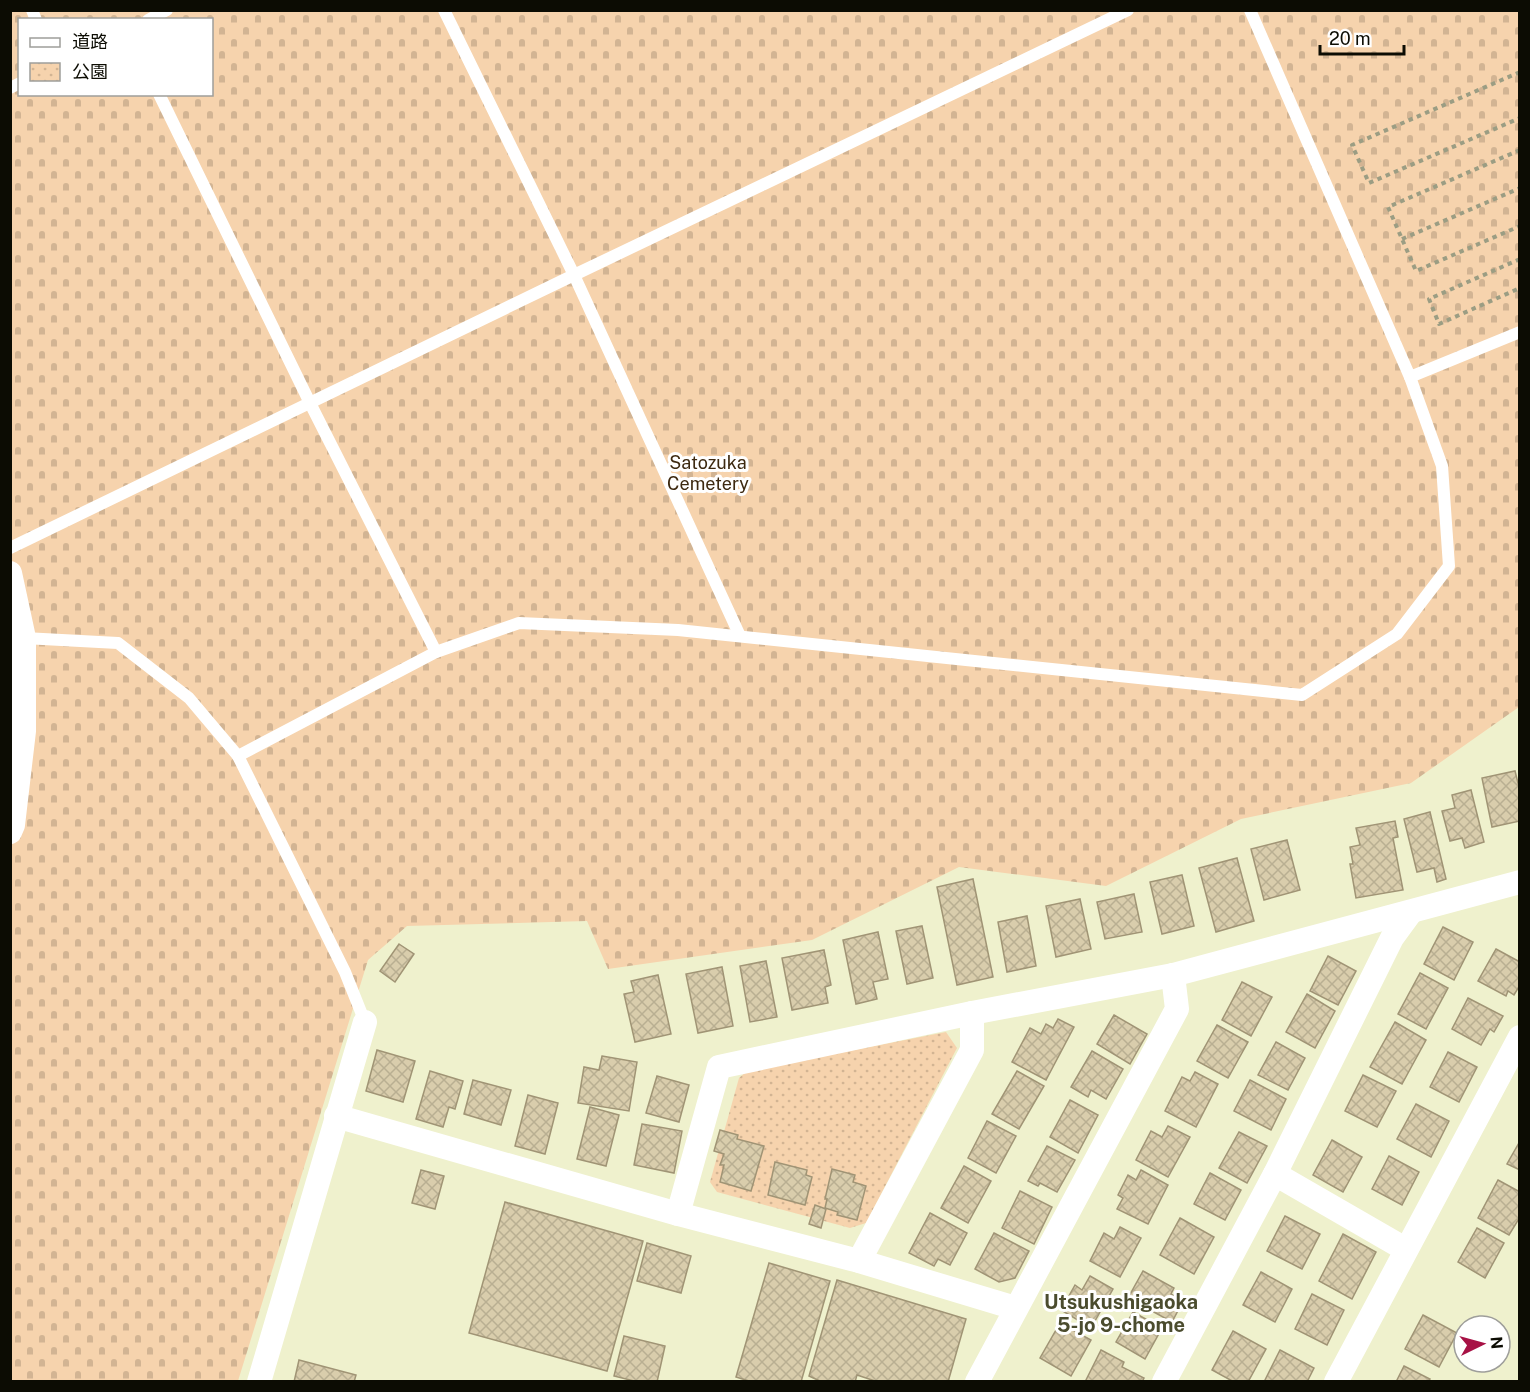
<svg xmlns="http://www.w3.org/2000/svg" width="1530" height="1392" font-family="'Public Sans','Noto Sans JP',sans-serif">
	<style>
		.cemetery { fill: url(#cemetery-stones); fill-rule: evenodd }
		.park { fill: url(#park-dots) }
		.building { fill: url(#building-cross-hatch); stroke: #a09475; stroke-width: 1.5 }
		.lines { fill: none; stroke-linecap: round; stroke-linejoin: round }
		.path { stroke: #9b9d83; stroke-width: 4; stroke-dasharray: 4.5 4.5; stroke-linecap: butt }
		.lane { stroke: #fff; stroke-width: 12 }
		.street { stroke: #fff; stroke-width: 24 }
		.labels { text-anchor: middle; stroke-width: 6; stroke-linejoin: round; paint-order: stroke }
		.park-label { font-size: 18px; fill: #3d2910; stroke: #fff }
		.neighbourhood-label { font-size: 20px; font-weight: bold; fill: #4b4c2e; stroke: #fff }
	</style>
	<defs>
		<pattern id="cemetery-stones" width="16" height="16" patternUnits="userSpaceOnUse" patternTransform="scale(1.5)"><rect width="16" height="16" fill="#f6d3ad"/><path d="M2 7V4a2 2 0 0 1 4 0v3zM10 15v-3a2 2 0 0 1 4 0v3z" fill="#d2b493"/></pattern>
		<pattern id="park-dots" width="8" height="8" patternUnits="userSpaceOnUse" patternTransform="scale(1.5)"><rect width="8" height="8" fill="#f6d3ad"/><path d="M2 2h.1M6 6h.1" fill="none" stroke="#d2b493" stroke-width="1.8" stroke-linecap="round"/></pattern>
		<pattern id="building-cross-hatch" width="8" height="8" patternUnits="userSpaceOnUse" patternTransform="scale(1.5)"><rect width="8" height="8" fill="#d9cdac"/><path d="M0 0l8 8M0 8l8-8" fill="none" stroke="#b9af92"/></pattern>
	</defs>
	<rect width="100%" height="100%" fill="#eff1cd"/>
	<path class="cemetery" d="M 10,11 L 1519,11 L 1519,707 L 1411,783 L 1241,819 L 1106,886 L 959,867 L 812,940 L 608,969 L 587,921 L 407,926 L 368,960 L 238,1381 L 11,1381 ZM 20,20 L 212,20 L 212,94 L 20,94 Z"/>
	<polygon class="park" points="946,1032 957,1048 866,1223 850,1228 717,1192 710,1182 739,1078 747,1071"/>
	<g class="building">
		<polygon points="1515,771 1520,791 1520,821 1492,827 1482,778"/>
		<polygon points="1471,790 1484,842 1465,848 1462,838 1450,841 1442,811 1455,808 1452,795"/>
		<polygon points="1430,812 1446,879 1437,882 1434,868 1417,872 1404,819"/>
		<polygon points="1395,821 1398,837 1393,838 1403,890 1356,898 1350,864 1353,864 1350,847 1360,845 1356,828"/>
		<polygon points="1287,840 1300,890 1264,900 1251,849"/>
		<polygon points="1237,858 1254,921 1216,932 1199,868"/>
		<polygon points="1182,875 1194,926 1162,934 1150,882"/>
		<polygon points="973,879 993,977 957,985 937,887"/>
		<polygon points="1134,894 1142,932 1105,939 1097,902"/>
		<polygon points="1080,899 1091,949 1056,957 1046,906"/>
		<polygon points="1027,916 1036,966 1007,972 998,922"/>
		<polygon points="922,926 933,978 907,984 896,931"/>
		<polygon points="1443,927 1473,942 1454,980 1424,964"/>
		<polygon points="878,932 888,979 873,982 877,999 856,1004 843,940"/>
		<polygon points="399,944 414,954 395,982 380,971"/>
		<polygon points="1496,949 1520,962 1520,985 1514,995 1508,991 1506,996 1478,981"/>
		<polygon points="824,950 831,985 825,987 828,1003 792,1010 782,958"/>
		<polygon points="1328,956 1356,971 1338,1005 1310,991"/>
		<polygon points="766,961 777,1017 750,1022 740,966"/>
		<polygon points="722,967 733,1026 698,1033 686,974"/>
		<polygon points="1420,973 1448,988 1426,1029 1398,1014"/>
		<polygon points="658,975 671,1034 635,1042 624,994 634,992 631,981"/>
		<polygon points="1242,982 1272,997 1251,1036 1222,1020"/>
		<polygon points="1307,994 1335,1011 1315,1048 1286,1032"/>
		<polygon points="1468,998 1503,1016 1494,1032 1490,1029 1481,1045 1452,1029"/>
		<polygon points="1114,1015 1147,1034 1130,1064 1097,1044"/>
		<polygon points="1058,1019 1074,1027 1046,1080 1012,1062 1030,1028 1041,1034 1046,1024 1053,1028"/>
		<polygon points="1395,1022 1426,1040 1402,1084 1370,1067"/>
		<polygon points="1217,1025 1248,1042 1228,1078 1197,1061"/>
		<polygon points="1276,1042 1305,1058 1288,1090 1258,1075"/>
		<polygon points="377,1050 415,1061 403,1102 366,1091"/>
		<polygon points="1092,1051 1123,1069 1106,1099 1091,1090 1088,1097 1071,1087"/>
		<polygon points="1448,1052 1477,1067 1459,1102 1430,1087"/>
		<polygon points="602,1056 637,1062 629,1111 578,1103 584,1067 599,1070"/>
		<polygon points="430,1071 463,1081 455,1109 449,1107 443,1127 416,1119"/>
		<polygon points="1017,1071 1044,1086 1019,1129 992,1114"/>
		<polygon points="1195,1072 1218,1084 1196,1127 1165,1111 1182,1077 1190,1081"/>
		<polygon points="1363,1075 1396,1091 1377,1127 1345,1111"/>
		<polygon points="657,1076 689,1085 679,1122 646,1113"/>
		<polygon points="473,1080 511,1090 501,1125 464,1114"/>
		<polygon points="1250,1080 1286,1099 1271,1130 1234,1111"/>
		<polygon points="528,1095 558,1103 545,1154 515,1146"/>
		<polygon points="1070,1100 1098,1115 1078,1153 1050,1137"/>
		<polygon points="1416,1104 1449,1121 1431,1157 1397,1139"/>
		<polygon points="590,1107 619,1115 606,1166 577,1159"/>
		<polygon points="987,1121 1016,1136 996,1173 968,1158"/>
		<polygon points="642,1124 682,1131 674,1173 634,1165"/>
		<polygon points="1168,1126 1190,1137 1168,1177 1136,1160 1151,1131 1162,1137"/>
		<polygon points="720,1130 738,1135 737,1139 764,1146 751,1191 720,1182 724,1165 720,1165 724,1154 714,1151"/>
		<polygon points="1239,1132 1267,1146 1247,1183 1219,1168"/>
		<polygon points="1332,1140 1362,1157 1343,1192 1313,1175"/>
		<polygon points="1520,1141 1520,1170 1507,1164"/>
		<polygon points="1047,1146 1075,1160 1057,1192 1040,1183 1038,1186 1028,1181"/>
		<polygon points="1389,1156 1419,1172 1402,1205 1372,1189"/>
		<polygon points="775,1162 807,1170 806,1175 812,1177 805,1205 768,1195"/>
		<polygon points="964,1166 991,1181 968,1223 941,1208"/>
		<polygon points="832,1169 855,1175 853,1182 866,1186 857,1220 837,1215 838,1212 825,1208 827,1199 825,1199"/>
		<polygon points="421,1170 444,1176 435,1209 412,1203"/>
		<polygon points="1141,1170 1168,1185 1148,1224 1117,1209 1123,1198 1118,1195 1128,1175 1136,1180"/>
		<polygon points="1210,1173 1241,1190 1225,1220 1194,1204"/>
		<polygon points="1498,1180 1520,1192 1520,1217 1509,1235 1478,1218"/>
		<polygon points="1020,1191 1052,1207 1034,1244 1002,1228"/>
		<polygon points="505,1202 643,1241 607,1371 469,1333"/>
		<polygon points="815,1205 826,1209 821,1228 809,1224"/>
		<polygon points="930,1213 967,1233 950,1265 938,1259 934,1266 909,1253"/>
		<polygon points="1285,1216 1320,1234 1302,1269 1267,1251"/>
		<polygon points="1180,1218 1214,1237 1194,1274 1160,1255"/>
		<polygon points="1120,1227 1141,1238 1120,1277 1090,1261 1104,1233 1114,1239"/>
		<polygon points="1477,1228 1504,1243 1485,1278 1458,1262"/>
		<polygon points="994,1233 1029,1251 1015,1278 999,1282 975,1269"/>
		<polygon points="1343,1234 1376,1252 1352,1299 1319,1281"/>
		<polygon points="647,1243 691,1256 681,1293 637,1281"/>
		<polygon points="769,1263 830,1281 801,1382 752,1382 736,1377"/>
		<polygon points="1143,1271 1174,1288 1171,1294 1183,1301 1172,1322 1128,1298"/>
		<polygon points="1261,1272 1292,1289 1275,1322 1243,1305"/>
		<polygon points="1090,1276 1113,1289 1091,1328 1061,1310 1075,1285 1082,1290"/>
		<polygon points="837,1280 966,1319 948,1382 878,1382 857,1375 855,1382 822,1382 809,1376"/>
		<polygon points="1312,1294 1344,1310 1327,1345 1295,1329"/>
		<polygon points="1133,1312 1162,1328 1145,1359 1116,1342"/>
		<polygon points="1423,1315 1457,1333 1439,1367 1405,1349"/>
		<polygon points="1060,1323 1091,1340 1071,1376 1040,1358"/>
		<polygon points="1233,1331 1266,1349 1248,1382 1234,1382 1212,1370"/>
		<polygon points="624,1336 665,1346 657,1382 638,1382 614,1376"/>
		<polygon points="1101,1350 1124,1362 1122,1367 1144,1378 1142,1382 1085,1382"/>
		<polygon points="1280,1350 1314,1368 1307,1382 1264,1382"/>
		<polygon points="299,1360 356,1375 354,1382 294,1382"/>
		<polygon points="1404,1366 1430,1379 1428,1382 1396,1382"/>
	</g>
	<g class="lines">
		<g class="path">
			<polyline points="1520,72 1352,145 1369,183 1520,118"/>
			<polyline points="1520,150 1388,207 1416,271 1520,226"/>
			<polyline points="1402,239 1520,188"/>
			<polyline points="1520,259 1429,299 1439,324 1520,288"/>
		</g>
		<g class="lane">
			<polyline points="32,10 36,20"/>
			<polyline points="444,10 574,275 740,636"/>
			<polyline points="1250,10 1410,377 1520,332"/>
			<polyline points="148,20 167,10"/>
			<polyline points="10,88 20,83"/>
			<polyline points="159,94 310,403 436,652"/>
			<polyline points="10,548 574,275 1128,10"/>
			<polyline points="24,638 118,643 189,698 238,756 345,972 365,1022"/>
			<polyline points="238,756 436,652 519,623 678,630 1302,695 1397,634 1449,566 1442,466 1410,377"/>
		</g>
		<g class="street">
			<polyline points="10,573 24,638 24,731 13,825 10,832"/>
			<polyline points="336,1116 678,1214 859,1261 1015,1308"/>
			<polyline points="1275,1174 1405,1249"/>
			<polyline points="678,1214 719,1067 972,1013 1173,975 1520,882"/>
			<polyline points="859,1261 972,1050 972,1013"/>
			<polyline points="259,1382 365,1022"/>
			<polyline points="977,1382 1177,1009 1173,975"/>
			<polyline points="1164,1382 1275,1174 1392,938 1411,912"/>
			<polyline points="1336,1382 1520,1037"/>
		</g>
	</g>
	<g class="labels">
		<g class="park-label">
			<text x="708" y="469">Satozuka<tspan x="708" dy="21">Cemetery</tspan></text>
		</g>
		<g class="neighbourhood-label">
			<text x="1121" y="1309">Utsukushigaoka<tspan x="1121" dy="23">5-jo 9-chome</tspan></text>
		</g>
	</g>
	<rect width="1530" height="1392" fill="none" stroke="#0c0c03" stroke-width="24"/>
	<rect x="18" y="18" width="195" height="78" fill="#ffffff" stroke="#9e9e9a" stroke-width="1.5"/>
	<rect x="30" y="38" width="30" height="9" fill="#ffffff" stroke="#9e9e9a" stroke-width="1.5"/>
	<text x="72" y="48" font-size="18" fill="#0c0c03">道路</text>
	<rect x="30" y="63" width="30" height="18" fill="url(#park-dots)" stroke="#9e9e9a" stroke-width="1.5"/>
	<text x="72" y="78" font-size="18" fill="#0c0c03">公園</text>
	<g transform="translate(1482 1344) rotate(85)"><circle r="28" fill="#ffffff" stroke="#9e9e9a" stroke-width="1.5"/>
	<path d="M0-4.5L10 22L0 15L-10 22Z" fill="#a71145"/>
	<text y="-9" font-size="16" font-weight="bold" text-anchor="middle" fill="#0c0c03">N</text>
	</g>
	<path d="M1320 45v9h84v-9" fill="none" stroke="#0c0c03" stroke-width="3"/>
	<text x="1329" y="45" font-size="18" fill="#0c0c03" stroke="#ffffff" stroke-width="4.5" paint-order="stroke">20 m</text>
</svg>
